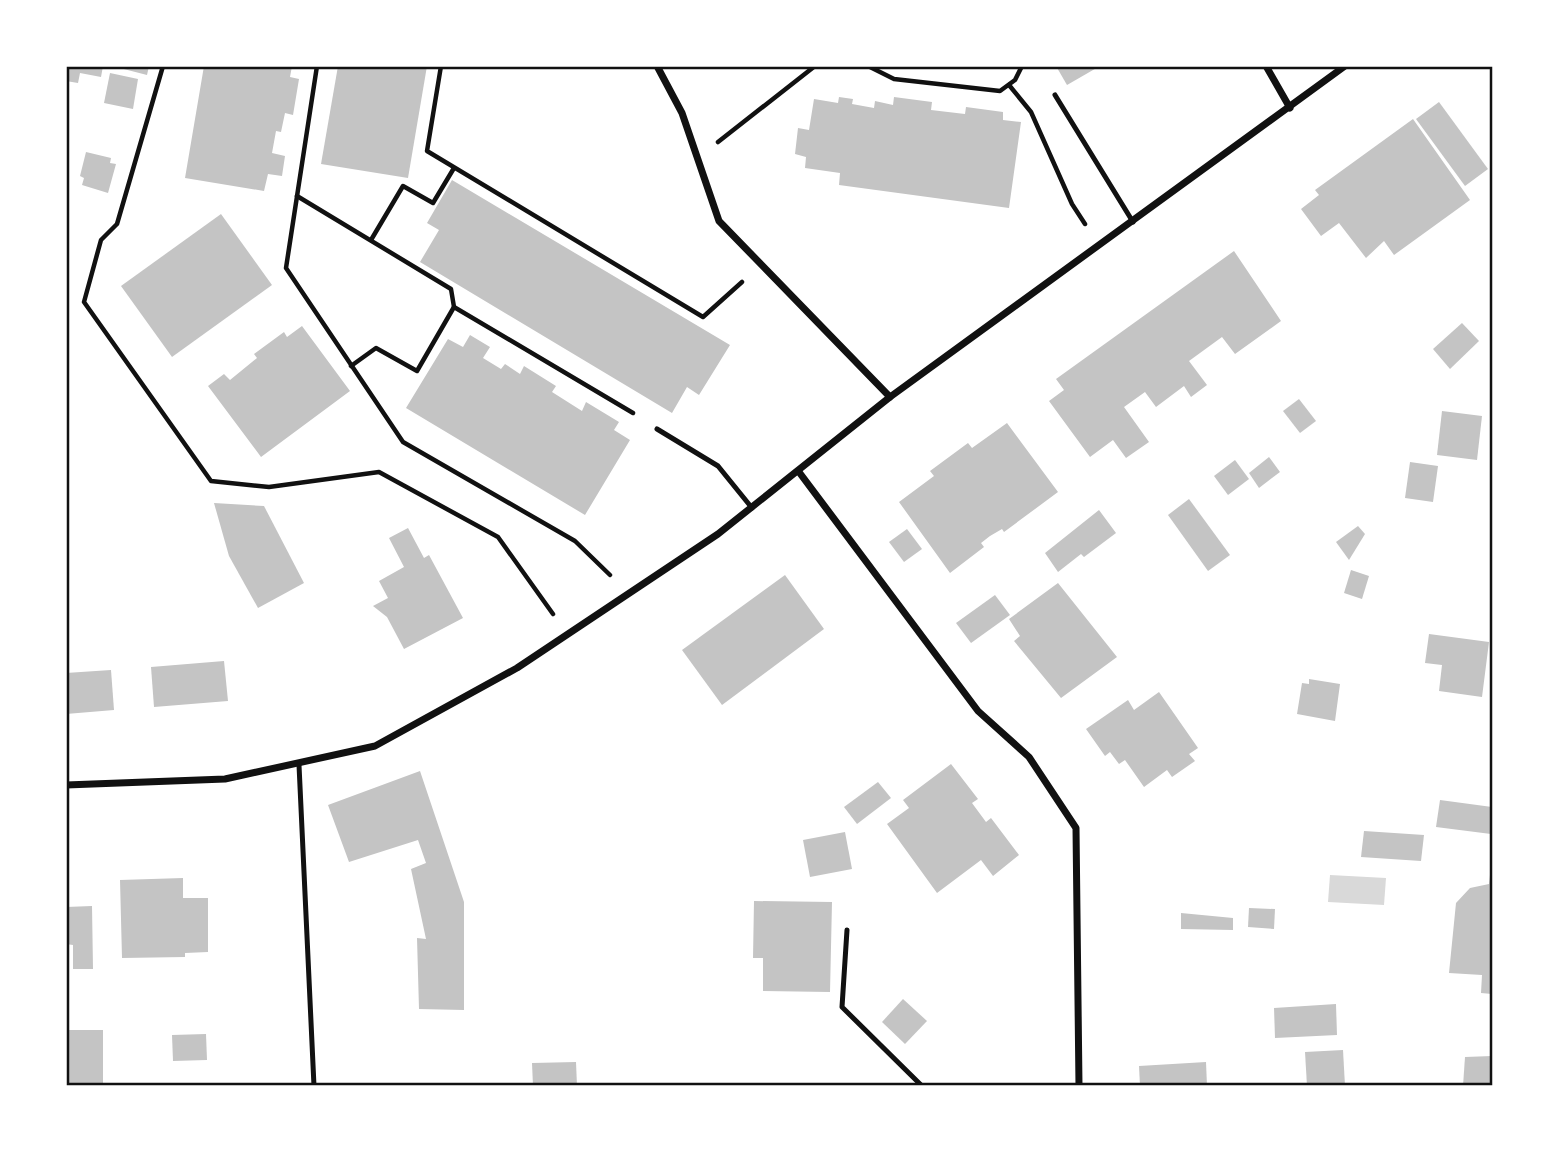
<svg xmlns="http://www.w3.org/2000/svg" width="1559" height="1152" font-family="'Golos Text',sans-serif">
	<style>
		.water { fill: #d9d9d9 }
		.building { fill: #c4c4c4 }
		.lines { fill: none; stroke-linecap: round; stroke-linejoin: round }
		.path { stroke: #111; stroke-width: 4.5 }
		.service { stroke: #111; stroke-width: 5 }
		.minor { stroke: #111; stroke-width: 7 }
		.neatline { fill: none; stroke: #111; stroke-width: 2.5 }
	</style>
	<rect width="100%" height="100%" fill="#fff"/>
	<polygon class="water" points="1330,875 1386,878 1384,905 1328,902"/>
	<g class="building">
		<polygon points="66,66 103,66 101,77 80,73 78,83 66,81"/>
		<polygon points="112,66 149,66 147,75"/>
		<polygon points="204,66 292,66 290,77 299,79 293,115 285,113 281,132 276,131 272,153 285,156 282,176 268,174 264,191 185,178"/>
		<polygon points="338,66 427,66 408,178 321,164"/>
		<polygon points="1056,66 1100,66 1067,85"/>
		<polygon points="110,73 138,79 133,109 104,103"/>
		<polygon points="839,97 853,99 852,104 874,108 875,101 893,105 894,97 932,102 931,110 965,114 966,107 1003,112 1003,120 1021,122 1009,208 839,185 840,173 805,168 806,157 795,154 798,128 809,130 814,99 838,103"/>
		<polygon points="1439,102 1488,169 1465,186 1416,119"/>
		<polygon points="1413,119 1470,200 1394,255 1384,241 1366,258 1339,223 1321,236 1301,209 1319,195 1315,190"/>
		<polygon points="86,152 111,158 110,163 116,164 108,193 82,185 84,178 80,176"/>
		<polygon points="452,180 730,345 699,395 687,387 672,413 420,262 439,230 427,223"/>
		<polygon points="221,214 272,285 172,357 121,286"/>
		<polygon points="1234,251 1281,321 1235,354 1222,337 1189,361 1207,385 1191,397 1184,386 1156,407 1145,392 1124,407 1149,442 1126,458 1113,440 1090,457 1049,401 1064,390 1056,379"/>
		<polygon points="1462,323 1479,341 1450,369 1433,349"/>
		<polygon points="302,326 350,391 261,457 208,386 224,374 230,380 257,358 254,354 284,332 287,337"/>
		<polygon points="470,335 490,347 483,358 501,369 505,364 520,374 524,366 556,386 552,392 582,411 586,402 619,422 614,430 630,440 585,515 406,408 448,339 463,347"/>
		<polygon points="1299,399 1316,421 1300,433 1283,411"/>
		<polygon points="1442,411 1482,416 1477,460 1437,455"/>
		<polygon points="1007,423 1058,492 1004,532 1002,529 990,536 981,543 984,547 950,573 899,502 934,476 930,471 968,443 972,448"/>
		<polygon points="1269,457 1280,472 1259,488 1249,473"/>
		<polygon points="1235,460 1249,479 1228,495 1214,476"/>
		<polygon points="1410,462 1438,466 1433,502 1405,498"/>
		<polygon points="1189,499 1230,555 1208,571 1168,515"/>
		<polygon points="214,503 264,506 304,583 258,608 229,556"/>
		<polygon points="1099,510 1116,533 1084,557 1081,554 1058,572 1045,553"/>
		<polygon points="1358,526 1365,534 1349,560 1336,542"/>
		<polygon points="408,528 424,558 429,555 463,618 404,649 387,617 373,606 388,598 379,581 404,567 389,538"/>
		<polygon points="907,529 922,549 904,562 889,542"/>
		<polygon points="1351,570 1369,576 1362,599 1344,593"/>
		<polygon points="785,575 824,629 722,705 682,650"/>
		<polygon points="1058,583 1117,657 1061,698 1014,641 1020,636 1009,619"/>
		<polygon points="995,595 1010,615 971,643 956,623"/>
		<polygon points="1429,634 1489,642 1482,697 1439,691 1442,665 1425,663"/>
		<polygon points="224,661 228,701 154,707 151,667"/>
		<polygon points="111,670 114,710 66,714 66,673"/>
		<polygon points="1309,679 1340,684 1335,721 1297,714 1302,683 1309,684"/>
		<polygon points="1159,692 1198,748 1189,754 1195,761 1172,777 1167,770 1144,787 1125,760 1119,764 1110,752 1105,756 1086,729 1128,700 1134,710"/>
		<polygon points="951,764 978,799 972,803 986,822 991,818 1019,855 993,876 981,860 937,893 887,824 909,808 903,800"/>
		<polygon points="420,771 464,902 464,1010 419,1009 417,938 426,939 411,869 426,863 418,840 349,862 328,805"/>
		<polygon points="878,782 891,798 857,824 844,807"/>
		<polygon points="1440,800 1492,807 1491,834 1436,827"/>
		<polygon points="1364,831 1424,835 1421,861 1361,857"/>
		<polygon points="845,832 852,869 810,877 803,840"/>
		<polygon points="1491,866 1492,866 1492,994 1481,993 1482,975 1449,973 1456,903 1470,888 1489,884"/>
		<polygon points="183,878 183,898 208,898 208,952 185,953 185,957 122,958 120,880"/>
		<polygon points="754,901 832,902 830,992 763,991 763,958 753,958"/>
		<polygon points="92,906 93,969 73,969 73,945 66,944 66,907"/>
		<polygon points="1249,908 1275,909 1274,929 1248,927"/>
		<polygon points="1181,913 1233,918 1233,930 1181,929"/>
		<polygon points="903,999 927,1021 905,1044 882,1022"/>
		<polygon points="1336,1004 1337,1035 1275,1038 1274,1008"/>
		<rect x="66" y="1030" width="37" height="56"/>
		<polygon points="206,1034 207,1060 173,1061 172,1035"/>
		<polygon points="1343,1050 1345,1086 1307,1086 1305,1052"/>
		<polygon points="1492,1056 1492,1086 1463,1086 1465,1057"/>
		<polygon points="576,1062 577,1086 533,1086 532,1063"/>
		<polygon points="1206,1062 1207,1086 1140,1086 1139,1066"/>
	</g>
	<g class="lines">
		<g class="path">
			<polyline points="163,66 117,224 101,240 84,302 211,481 269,487 379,472 498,537 553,614"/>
			<polyline points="317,66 286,268 403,442 575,541 610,575"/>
			<polyline points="441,66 427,151 703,317 742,282"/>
			<polyline points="868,66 894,79 1000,91 1015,80 1022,66"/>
			<polyline points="1009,85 1031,112 1072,204 1085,224"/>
			<polyline points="718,142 815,66"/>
			<polyline points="297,196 451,289 454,307 417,371 376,348 351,366"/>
			<polyline points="371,240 403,186 433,203 454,168"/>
			<polyline points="454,307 633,413"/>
		</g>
		<g class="service">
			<polyline points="1055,95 1133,222"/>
			<polyline points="657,429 718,466 752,508"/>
			<polyline points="299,765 314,1086"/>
			<polyline points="847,930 842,1007 922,1086"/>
		</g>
		<g class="minor">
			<polyline points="657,66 682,113 719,221 890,397"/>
			<polyline points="1266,66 1290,108"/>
			<polyline points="799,472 978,711 1029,757 1076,828 1079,1086"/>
			<polyline points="66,785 225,779 375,746 517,668 718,534 890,397 1345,66"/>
		</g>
	</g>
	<rect width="1559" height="1152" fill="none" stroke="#ffffff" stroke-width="136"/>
	<rect x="68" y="68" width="1423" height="1016" class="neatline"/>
</svg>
